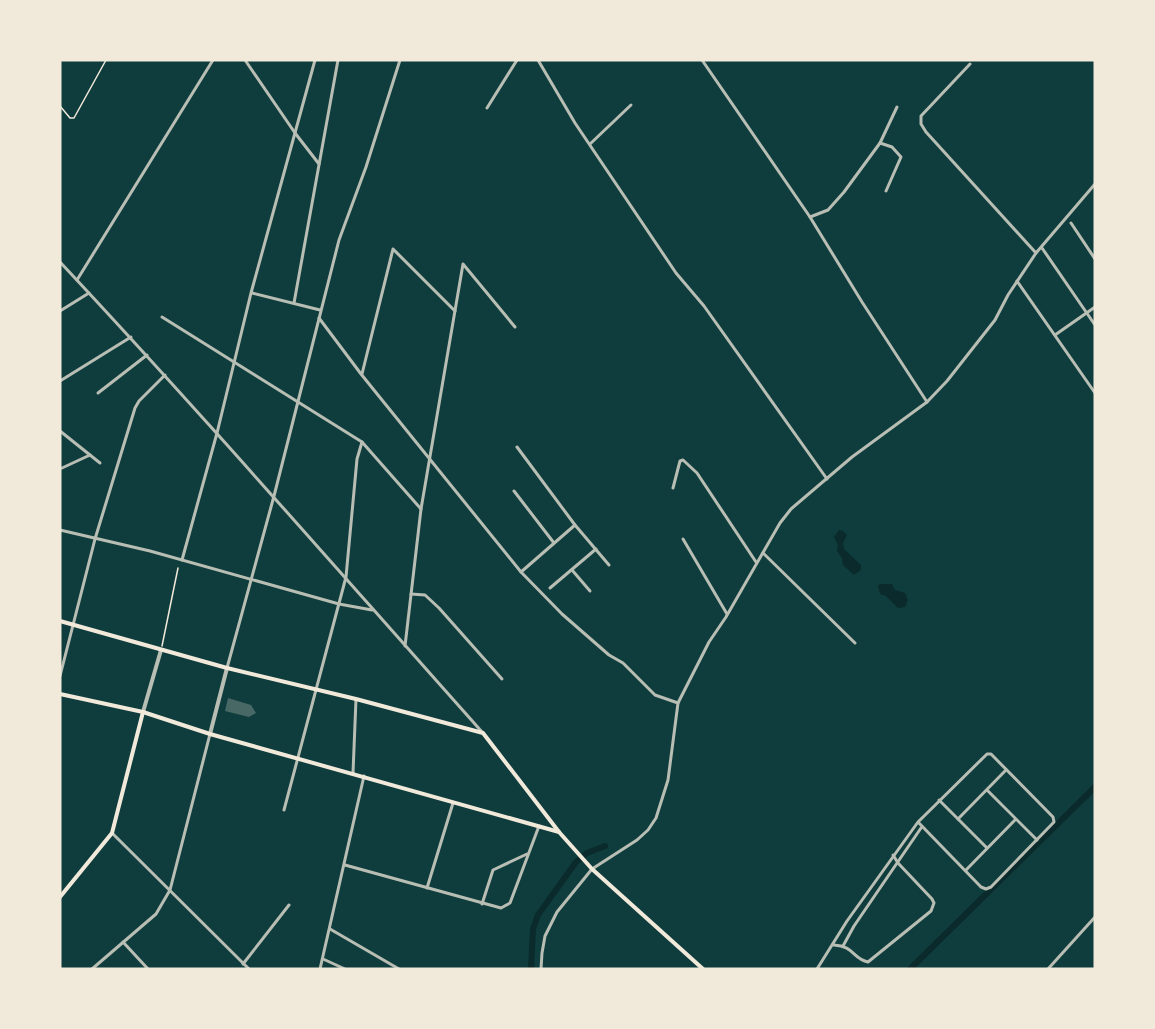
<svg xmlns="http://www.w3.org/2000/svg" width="1155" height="1029" font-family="'Asap Condensed',sans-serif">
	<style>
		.water { fill: #0a2a2b }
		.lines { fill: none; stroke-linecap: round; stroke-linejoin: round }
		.canal { stroke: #0a2a2b; stroke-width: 6 }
		.building { fill: #486865 }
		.path { stroke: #f1e9da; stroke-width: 1.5 }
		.minor { stroke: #b8beb3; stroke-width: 3 }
		.tertiary { stroke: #b8beb3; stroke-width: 4 }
		.secondary { stroke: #f1e9da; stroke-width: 4 }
	</style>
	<rect width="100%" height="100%" fill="#0f3d3e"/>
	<g class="water">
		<polygon points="839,530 843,531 847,535 843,543 844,549 861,565 861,570 854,575 843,565 842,558 837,551 838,545 834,537"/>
		<polygon points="880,584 892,584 895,590 905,593 908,600 905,607 898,608 886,596 880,594 878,586"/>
	</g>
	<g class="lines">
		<g class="canal">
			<polyline points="531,969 533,929 538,915 576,862 587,853 605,846"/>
			<polyline points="910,969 1095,787"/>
		</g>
	</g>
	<polygon class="building" points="228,698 251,705 256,713 249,717 225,711"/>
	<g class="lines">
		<g class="path">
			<polyline points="60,106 70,118 74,118 106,60"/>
			<polyline points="162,646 178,568"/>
		</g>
		<g class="minor">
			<polyline points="245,60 295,133 319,164"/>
			<polyline points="538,60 575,123 676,273 704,306 827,479"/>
			<polyline points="702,60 810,217 862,302 927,402"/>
			<polyline points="970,64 921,116 921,124 926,132 1036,253"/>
			<polyline points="487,108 517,60"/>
			<polyline points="880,143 897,107"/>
			<polyline points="590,144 631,105"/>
			<polyline points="810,217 828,210 844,192 880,143 892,147 901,157 886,191"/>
			<polyline points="1071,223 1095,259"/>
			<polyline points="1042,248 1095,325"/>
			<path d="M 60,262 C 204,416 342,575 482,732"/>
			<polyline points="77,280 213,60"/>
			<polyline points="1017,281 1095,393"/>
			<polyline points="252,293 320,310"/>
			<polyline points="294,303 338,60"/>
			<polyline points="60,311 89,293"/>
			<polyline points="162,317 362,442 421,509"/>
			<polyline points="319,318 361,374 521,572 562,614 609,655 623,663 655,695 678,703"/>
			<polyline points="1055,335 1095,307"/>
			<polyline points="362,374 393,249 455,311"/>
			<polyline points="60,381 131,337"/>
			<polyline points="98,393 147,355"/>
			<polyline points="60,431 100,463"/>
			<polyline points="517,447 575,525 609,565"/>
			<polyline points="62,468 90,455"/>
			<polyline points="673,488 680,461 683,460 697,473 756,562"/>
			<polyline points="514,491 554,543"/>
			<polyline points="60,530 150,551 339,604 372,610"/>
			<polyline points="683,539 727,614"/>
			<polyline points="763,553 855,643"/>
			<polyline points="182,560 217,433 251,293 315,60"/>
			<polyline points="572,570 590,591"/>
			<polyline points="521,572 575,525"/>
			<polyline points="550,588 596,549"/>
			<polyline points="411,594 425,595 439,608 502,679"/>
			<polyline points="405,646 421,509 463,264 515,327"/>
			<polyline points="227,668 274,496 339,240 366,167 400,60"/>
			<polyline points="60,676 95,539 135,408 139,401 165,375"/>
			<polyline points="353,773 356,699"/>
			<polyline points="987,790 1037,840"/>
			<polyline points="939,800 987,848"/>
			<polyline points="284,810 346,577 357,459 362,442"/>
			<polyline points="958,819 1005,771"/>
			<polyline points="112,833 249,969"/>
			<polyline points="345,865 501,908 510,903 539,826"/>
			<polyline points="966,870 1015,820"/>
			<polyline points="427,888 453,803"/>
			<polyline points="482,904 493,870 527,854"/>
			<polyline points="330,929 399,969"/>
			<polyline points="123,942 148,969"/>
			<path d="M 834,945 C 854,946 853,959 868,962 L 931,911 L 934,903 L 932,899 L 898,863 L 893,855"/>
			<polyline points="843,946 854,926 921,828"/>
			<polyline points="323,959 345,969"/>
			<polyline points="243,964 289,905"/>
			<polyline points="92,969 156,914 170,890 210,734"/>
			<polyline points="320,969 364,776"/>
			<polyline points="541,969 542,953 545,936 557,912 592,869 637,840 648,830 656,818 668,780 678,703 709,642 726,617 780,523 791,509 852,457 927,402 947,381 995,320 1008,295 1036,253 1095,184"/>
			<polyline points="817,969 847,921 918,822 987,754 991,754 1053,817 1054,822 991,887 986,889 981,887 918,822"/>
			<polyline points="1048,969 1095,917"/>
		</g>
		<g class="tertiary">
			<polyline points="143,712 161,650"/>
			<polyline points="210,734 227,668"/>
		</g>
		<g class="secondary">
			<polyline points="60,621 227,668 356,699 483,733 559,832 592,869 703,969"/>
			<polyline points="60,694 143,712 210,734 559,832"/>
			<polyline points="60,897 112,833 143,712"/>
		</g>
	</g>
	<rect width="1155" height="1029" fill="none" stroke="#f1e9da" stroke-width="123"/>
</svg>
